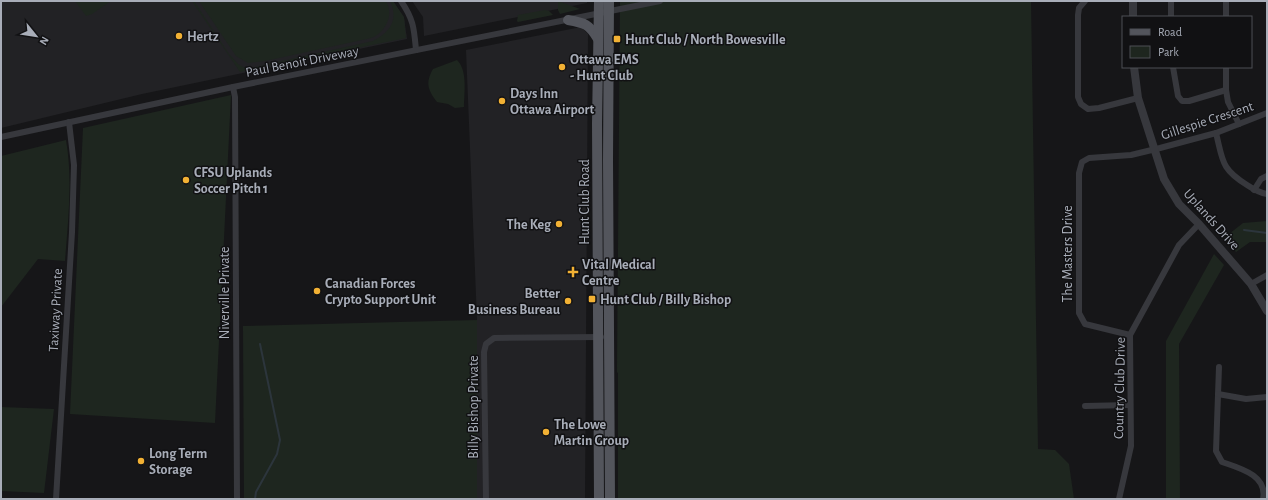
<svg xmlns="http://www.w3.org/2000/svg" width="1268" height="500" font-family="'Alegreya Sans',sans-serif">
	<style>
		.built { fill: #222225 }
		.green { fill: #1e261f }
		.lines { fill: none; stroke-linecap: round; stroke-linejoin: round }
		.stream { stroke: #2c353c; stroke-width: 2 }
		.minor { stroke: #37383d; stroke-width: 6 }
		.tertiary { stroke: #37383d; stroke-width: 8 }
		.primary { stroke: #53555c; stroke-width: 10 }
		.poi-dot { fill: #f2b134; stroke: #111113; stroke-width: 1.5 }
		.labels { text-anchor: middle; stroke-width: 3; stroke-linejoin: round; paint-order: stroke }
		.poi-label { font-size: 14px; font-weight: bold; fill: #a8adb8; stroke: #111113; text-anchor: start }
		.street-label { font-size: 14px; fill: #a8adb8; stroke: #111113 }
	</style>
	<rect width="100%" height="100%" fill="#161618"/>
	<g class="built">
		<polygon points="1,1 393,1 404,18 407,39 142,94 1,128"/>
		<polygon points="412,1 587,1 587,3 424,36 423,17"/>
		<polygon points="581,27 588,34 585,499 477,499 477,320 466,50"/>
	</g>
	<g class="green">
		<polygon points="75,1 111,1 92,14 86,16"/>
		<path d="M 192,1 L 194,1 L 229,54 L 238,64 L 243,67 L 251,68 L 373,41 C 390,32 399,20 390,1 L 393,1 L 404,17 L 406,38 L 240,72 Z"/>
		<path d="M 199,1 L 386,1 C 393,13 388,27 377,35 C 373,38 367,39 362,40 L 265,61 L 248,63 L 236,56 Z"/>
		<polygon points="558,1 580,9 560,14 558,10"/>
		<polygon points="620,1 1031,1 1038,449 1055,450 1069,464 1074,499 618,499 618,373 617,372"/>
		<polygon points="545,10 549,11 553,15 518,22 517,21 518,15"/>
		<path d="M 457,60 C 468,71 464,93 464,107 L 455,108 L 448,104 L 437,102 C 428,90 425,83 433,69 Z"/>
		<polygon points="231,95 215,423 70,414 83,128"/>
		<path d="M 66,140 C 73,180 68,221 65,261 L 38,259 L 1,307 L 1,156 Z"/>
		<polygon points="1267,221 1267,242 1250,242 1236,252 1224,238 1243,223"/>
		<polygon points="1214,254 1224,265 1179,344 1180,499 1166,499 1166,341"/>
		<polygon points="477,320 477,499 244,499 243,326"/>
		<polygon points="1,407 54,409 44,493 1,491"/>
	</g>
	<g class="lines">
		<g class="stream">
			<polyline points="1244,230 1267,233"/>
			<polyline points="255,499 256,492 277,454 280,440 260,344"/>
		</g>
		<g class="minor">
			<path d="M 401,1 C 414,20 414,29 416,50"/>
			<polyline points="1085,1 1079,8 1078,15 1078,97 1081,104 1088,109 1099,108 1138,98"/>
			<polyline points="1171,17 1171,1"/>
			<polyline points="1226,17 1226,1"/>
			<polyline points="1173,67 1178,96 1182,101 1189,101 1226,90"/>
			<polyline points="1226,67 1226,90 1228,102 1239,124"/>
			<polyline points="233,87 235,97 237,499"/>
			<path d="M 1216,133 C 1223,161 1221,169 1247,185 C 1253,189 1260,193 1267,194"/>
			<polyline points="1,137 233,87 660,1"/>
			<polyline points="1254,190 1261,179 1267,176"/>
			<polyline points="1251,284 1267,275"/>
			<polyline points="1130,335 1085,324 1079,313 1079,173 1082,162 1089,158 1131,155 1160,148 1216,133 1267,113"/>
			<path d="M 1219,367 L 1216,451 L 1222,462 C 1239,468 1268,475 1263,499"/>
			<polyline points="1218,394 1246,399 1267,397"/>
			<polyline points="1085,406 1130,405"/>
			<polyline points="56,499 72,232 74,165 69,122"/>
			<polyline points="486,499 484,352 486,344 494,338 601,337"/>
			<polyline points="1119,499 1131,446 1130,335 1179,245 1199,224"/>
		</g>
		<g class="tertiary">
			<polyline points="1133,17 1133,1"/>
			<polyline points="1134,67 1138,98 1164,179 1179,204 1199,224 1251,284 1267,311"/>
		</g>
		<g class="primary">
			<polyline points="609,1 608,160 610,499"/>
			<path d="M 568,20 C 585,23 589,24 598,39"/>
			<polyline points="599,499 597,123 599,1"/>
		</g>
	</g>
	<g class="poi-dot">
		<circle cx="179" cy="36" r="4"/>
		<rect x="613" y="35" width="8" height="8" rx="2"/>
		<circle cx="562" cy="67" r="4"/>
		<circle cx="502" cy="101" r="4"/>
		<circle cx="186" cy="180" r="4"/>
		<circle cx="559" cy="224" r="4"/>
		<path d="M571 266h4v4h4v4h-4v4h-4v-4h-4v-4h4z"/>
		<circle cx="317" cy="291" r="4"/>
		<rect x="588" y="295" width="8" height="8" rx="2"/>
		<circle cx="568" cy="301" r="4"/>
		<circle cx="546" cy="432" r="4"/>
		<circle cx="141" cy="461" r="4"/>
	</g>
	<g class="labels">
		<g class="poi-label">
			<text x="187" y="41">Hertz</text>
			<text x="625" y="44">Hunt Club / North Bowesville</text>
			<text x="570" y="64">Ottawa EMS<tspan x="570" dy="16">- Hunt Club</tspan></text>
			<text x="510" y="98">Days Inn<tspan x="510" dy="16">Ottawa Airport</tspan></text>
			<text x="194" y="177">CFSU Uplands<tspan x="194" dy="16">Soccer Pitch 1</tspan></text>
			<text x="551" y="229" text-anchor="end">The Keg</text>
			<text x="582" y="269">Vital Medical<tspan x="582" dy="16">Centre</tspan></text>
			<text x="325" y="288">Canadian Forces<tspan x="325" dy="16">Crypto Support Unit</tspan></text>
			<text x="560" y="298" text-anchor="end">Better<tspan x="560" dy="16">Business Bureau</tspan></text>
			<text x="600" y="304">Hunt Club / Billy Bishop</text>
			<text x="554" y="429">The Lowe<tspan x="554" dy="16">Martin Group</tspan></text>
			<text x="149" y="458">Long Term<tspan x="149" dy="16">Storage</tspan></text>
		</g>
		<g class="street-label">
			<text transform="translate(302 61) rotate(-11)" y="5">Paul Benoit Driveway</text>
			<text transform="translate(1207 120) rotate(-18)" y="5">Gillespie Crescent</text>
			<text transform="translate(584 202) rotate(-90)" y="5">Hunt Club Road</text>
			<text transform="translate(1212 219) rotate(48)" y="5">Uplands Drive</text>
			<text transform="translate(1067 254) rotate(-90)" y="5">The Masters Drive</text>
			<text transform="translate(224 293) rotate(-90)" y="5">Niverville Private</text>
			<text transform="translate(55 310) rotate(-87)" y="5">Taxiway Private</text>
			<text transform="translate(1119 388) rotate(-89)" y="5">Country Club Drive</text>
			<text transform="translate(473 407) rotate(-90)" y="5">Billy Bishop Private</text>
		</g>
	</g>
	<rect width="1268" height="500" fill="none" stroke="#a8adb8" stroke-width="4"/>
	<rect x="1122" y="16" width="130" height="52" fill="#111113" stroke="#4d4f55"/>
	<rect x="1130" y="29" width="20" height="6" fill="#53555c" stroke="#4d4f55"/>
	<text x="1158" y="36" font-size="12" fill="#a8adb8">Road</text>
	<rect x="1130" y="46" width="20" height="12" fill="#1e261f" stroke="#4d4f55"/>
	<text x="1158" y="56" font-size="12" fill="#a8adb8">Park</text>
	<g transform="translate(36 36) rotate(120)" stroke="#111113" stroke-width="3" paint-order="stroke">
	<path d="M0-3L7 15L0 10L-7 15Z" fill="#a8adb8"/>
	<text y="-6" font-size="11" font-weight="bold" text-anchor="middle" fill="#a8adb8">N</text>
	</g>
</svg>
